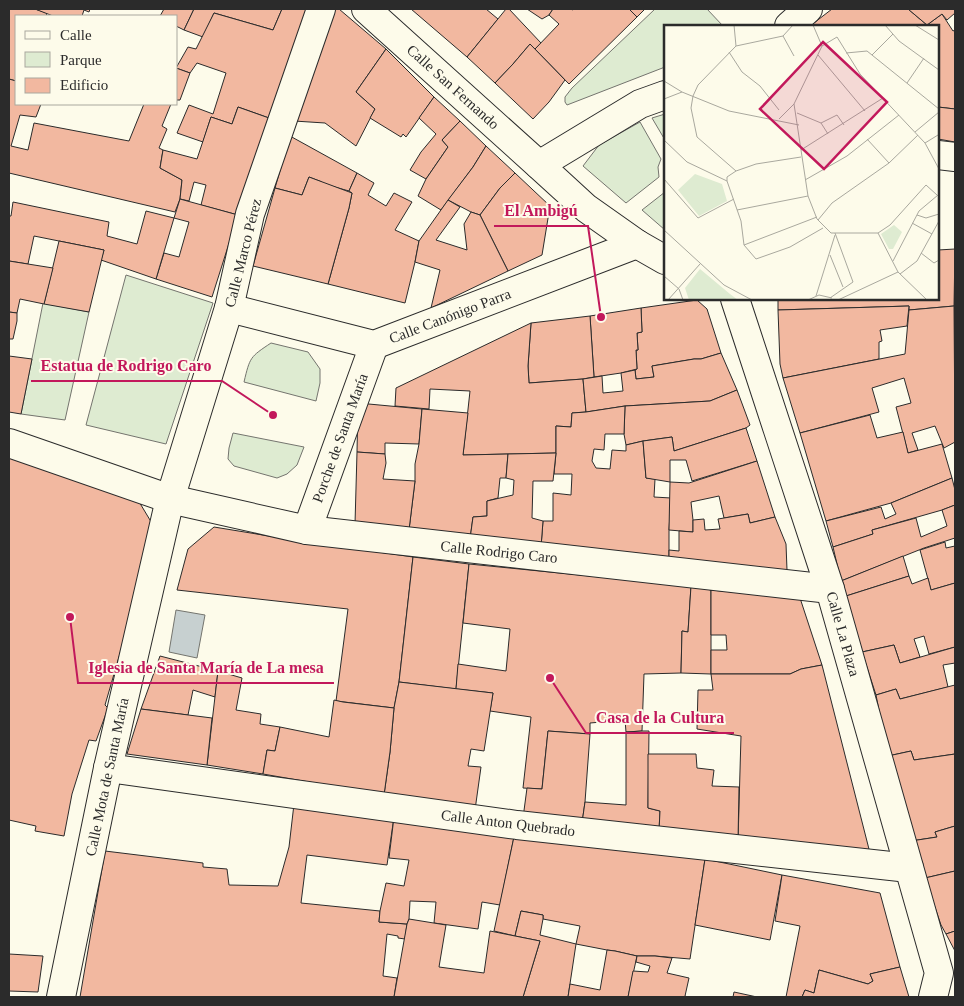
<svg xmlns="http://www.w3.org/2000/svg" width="964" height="1006" font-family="Georgia,serif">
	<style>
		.green { fill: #deebd1; stroke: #74746e }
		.water { fill: #c7d0d0; stroke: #74746e }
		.building { fill: #f2b8a0; stroke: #2b2b2b }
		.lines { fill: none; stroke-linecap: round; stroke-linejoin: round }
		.minor-casing { stroke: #2b2b2b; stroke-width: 30 }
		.minor { stroke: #fdfbea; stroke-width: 28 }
		.labels { text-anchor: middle; stroke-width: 4; stroke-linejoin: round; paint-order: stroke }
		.street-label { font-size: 15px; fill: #2b2b2b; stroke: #fdfbea }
		.inset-road { fill: none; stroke: #a9a89e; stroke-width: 1 }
		.view { fill: #c2185b; fill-opacity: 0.15; stroke: #c2185b; stroke-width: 2.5 }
		.inset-edge { fill: none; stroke: #2b2b2b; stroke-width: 2.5 }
		.leader { fill: none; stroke: #c2185b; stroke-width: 2 }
		.callout-dot { fill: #c2185b; stroke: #fdfbea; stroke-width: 2 }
		.callout-label { font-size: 16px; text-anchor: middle; font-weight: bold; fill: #c2185b; stroke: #fdfbea; stroke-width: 4; stroke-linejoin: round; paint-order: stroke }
	</style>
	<rect width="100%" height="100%" fill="#fdfbea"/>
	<g class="green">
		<polygon points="655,9 707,9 723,26 665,26 665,67 567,105 565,102 565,97 572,88"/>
		<polygon points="665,114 665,140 652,118"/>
		<polygon points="640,122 661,159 658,167 659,177 626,203 583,166 599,145"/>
		<polygon points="665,192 665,230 642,210"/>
		<polygon points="126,275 213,303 166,444 86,425"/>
		<polygon points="43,303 89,312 65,420 21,414"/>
		<path d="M 271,343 L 308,352 L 320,369 L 320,383 L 316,401 L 244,382 C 250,357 250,357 271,343 Z"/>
		<polygon points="233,433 304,447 297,465 287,474 277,478 234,466 228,459 229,448"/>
	</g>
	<polygon class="water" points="176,610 205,615 197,658 169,652"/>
	<g class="building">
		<polygon points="9,9 35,9 47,13 46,16 16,16 16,81 9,79"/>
		<polygon points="35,9 90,9 89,12 84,10 82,16 53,16"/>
		<polygon points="164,9 194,9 184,30 176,26 176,16 160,16"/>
		<polygon points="194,9 282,9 273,30 214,13 203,37 184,30"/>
		<polygon points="282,9 308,9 269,118 238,107 232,124 211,117 203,142 177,133 189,105 213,114 226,73 197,63 190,73 176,68 188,47 196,49 214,13 273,30"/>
		<polygon points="329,9 339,9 386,49 356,92 375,109 356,146 325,123 294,121"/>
		<polygon points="411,9 486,9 498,19 467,57"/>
		<polygon points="506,9 509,9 541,43 535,49 530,44 513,64 495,83 467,57"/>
		<polygon points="527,9 553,9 549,15 542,19"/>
		<polygon points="553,9 571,9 572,10 574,9 629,9 637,17 569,84 535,49 559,24 549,15"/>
		<polygon points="629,9 645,9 637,17"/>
		<polygon points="832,9 908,9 927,25 942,14 953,31 955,30 955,109 938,107 938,26 810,26"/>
		<polygon points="908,9 955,9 955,13 947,20 942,14 927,25"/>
		<polygon points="530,44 565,80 549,102 533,119 495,83 513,64"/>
		<polygon points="386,49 434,97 406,137 403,134 401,137 370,118 375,109 356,92"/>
		<polygon points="176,68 190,73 180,100 176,100"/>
		<polygon points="9,79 16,81 16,104 41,104 36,117 20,115 11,146 28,150 34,123 129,141 144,104 171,104 162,126 167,129 159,148 163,150 160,168 182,180 180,199 175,212 9,173"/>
		<polygon points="434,97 460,121 442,140 448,147 426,179 410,170 421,152 436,134 419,118"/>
		<polygon points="238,107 269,118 238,215 201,205 206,185 194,182 189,201 180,199 182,180 160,168 163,150 197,159 211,117 232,124"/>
		<polygon points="938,107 955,109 955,142 938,139"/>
		<polygon points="460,121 486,146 473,167 441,210 418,196 426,179 448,147 442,140"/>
		<polygon points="290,136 357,173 349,191 324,184 322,182 309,177 302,195 275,188"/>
		<polygon points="486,146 515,173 500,188 480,215 471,212 448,200 473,167"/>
		<polygon points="357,173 374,183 368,195 386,206 394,193 412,202 395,230 419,241 415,262 405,303 328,284 349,208 352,193 349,191"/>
		<polygon points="515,173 550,206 542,255 508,271 480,215 500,188"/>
		<polygon points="309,177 352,193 349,208 328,284 253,266 275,188 302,195"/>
		<polygon points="180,199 238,215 212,297 156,279 164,253 179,257 189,222 174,218"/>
		<polygon points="448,200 460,207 436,240 467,250 464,224 471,212 480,215 508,271 431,308 440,270 415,262 419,241"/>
		<polygon points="13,202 109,222 107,236 137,244 146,211 174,218 156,279 101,260 104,250 34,236 28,264 9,261 9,216 11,216"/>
		<polygon points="59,241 104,250 89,312 44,304"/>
		<polygon points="955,249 954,306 909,310 909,306 778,310 778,299 938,299 938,250"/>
		<polygon points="9,261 53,268 44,304 20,299 17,313 9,312"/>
		<polygon points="697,300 707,309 721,353 701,359 694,359 652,366 654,377 636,379 635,370 637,369 636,350 638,350 637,333 642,332 641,308"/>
		<polygon points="909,306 907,326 880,330 882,341 879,342 879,359 783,378 780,364 778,310"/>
		<polygon points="954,306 955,442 944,448 935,426 912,433 918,450 908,453 896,407 911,403 904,378 872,388 879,412 800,433 783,378 905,354 909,310"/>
		<polygon points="641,308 642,332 637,333 638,350 636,350 637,369 621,373 594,377 590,316"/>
		<polygon points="9,312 17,313 17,321 13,339 9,339"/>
		<polygon points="590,316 594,377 583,379 529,383 528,366 531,323"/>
		<polygon points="531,323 528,366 529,383 583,379 586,412 572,413 571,427 556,426 556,453 463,455 470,391 430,389 429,409 395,406 396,388"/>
		<polygon points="721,353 737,390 710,401 625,406 586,412 583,379 602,376 603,393 623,391 621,373 635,370 636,379 654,377 652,366 694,359 701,359"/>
		<polygon points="9,356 32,359 21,414 9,412"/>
		<polygon points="737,390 750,425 746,428 674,451 672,437 643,441 626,445 624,434 625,406 710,401"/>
		<polygon points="358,403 422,409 419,444 385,443 385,454 357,452"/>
		<polygon points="625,406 624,434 605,434 604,450 594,449 592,461 596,468 610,469 612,450 626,451 626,445 643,441 646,478 655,479 654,497 671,498 669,530 669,563 541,547 543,521 553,521 553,493 571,495 572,474 554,474 556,453 556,426 571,427 572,413 586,412"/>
		<polygon points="422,409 468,413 463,455 508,454 506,478 500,478 498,498 487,501 487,516 473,517 470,539 409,530 415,481 415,464 419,444"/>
		<polygon points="870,415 877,438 903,432 908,453 942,444 952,478 891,503 826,521 800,433"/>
		<polygon points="746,428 757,461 692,481 686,460 670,460 670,482 646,478 643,441 672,437 674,451"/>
		<polygon points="9,451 138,500 156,530 105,705 108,708 96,741 89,740 72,794 64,836 35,831 36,826 9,820"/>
		<polygon points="357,452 385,454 386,463 383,479 415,481 409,530 355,524"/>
		<polygon points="556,453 553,481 533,481 532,518 543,521 541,547 470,539 473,517 487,516 487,501 513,495 514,480 506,478 508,454"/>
		<polygon points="757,461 775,517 750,523 748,514 724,518 719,496 691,502 693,520 693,532 669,530 670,482 689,483"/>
		<polygon points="952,478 955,490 955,505 942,510 872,530 873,534 833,547 826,521 881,507 885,519 896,514 891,503"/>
		<polygon points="955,505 955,538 924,548 841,581 833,547 873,534 872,530 916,518 921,537 947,526 942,510"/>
		<polygon points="748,514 750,523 775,517 786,544 787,570 669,563 669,550 679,551 679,531 693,532 693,520 704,519 705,530 720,529 718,519"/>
		<polygon points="214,527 269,536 413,557 399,682 394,708 336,701 348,609 177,590 188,549"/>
		<polygon points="945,542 946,548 955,546 955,583 931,590 920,550"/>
		<polygon points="903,556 909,576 846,596 841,581"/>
		<polygon points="413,557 469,564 456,689 399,682"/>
		<polygon points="469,564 691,586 688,632 682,631 681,673 644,674 642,731 626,732 625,720 590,723 590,734 548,731 542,789 523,788 531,717 490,711 493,693 456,689 458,664 506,671 510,629 463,623"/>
		<polygon points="909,576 912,584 928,578 931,590 955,583 955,647 929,654 924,636 914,639 920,657 900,663 894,645 862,652 846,596"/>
		<polygon points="691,586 711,590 711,674 681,673 682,631 688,632"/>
		<polygon points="711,590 800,598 822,665 801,669 790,674 711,674 711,650 727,650 726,635 711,635"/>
		<polygon points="894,645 900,663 955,647 955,663 943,665 948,687 900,699 896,689 876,695 862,652"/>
		<polygon points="160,656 218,671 215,697 193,690 188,715 141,709"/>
		<polygon points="822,665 871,857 738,841 741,736 697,729 698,690 713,690 711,674 790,674 801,669"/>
		<polygon points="218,671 242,678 236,710 261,714 260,724 280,727 275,751 267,750 263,774 207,765"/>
		<polygon points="399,682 493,693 484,751 471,749 468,766 481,767 475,810 384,795 390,752 394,708"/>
		<polygon points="955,685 955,754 914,760 911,751 888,756 876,695 896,689 900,699"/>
		<polygon points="334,700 343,702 394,708 390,752 384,795 263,774 267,750 275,751 280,727 329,737"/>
		<polygon points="141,709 212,718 207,765 127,754"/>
		<polygon points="548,731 590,734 585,802 582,823 523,818 527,788 542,789"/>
		<polygon points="642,731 649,731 648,808 660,811 659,831 582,823 585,802 626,805 626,732"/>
		<polygon points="911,751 914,760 955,754 955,827 955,826 935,832 937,837 911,841 888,756"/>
		<polygon points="648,754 696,754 697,768 714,770 712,786 739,787 738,841 659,831 660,811 648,808"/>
		<polygon points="294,804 394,817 387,865 307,855 301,903 380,911 379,922 407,924 405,939 398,938 398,936 387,934 383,976 397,978 394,997 80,997 105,851 203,863 203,867 227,869 229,885 278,886 289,847"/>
		<polygon points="394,817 515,832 500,905 482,902 478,929 434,923 436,902 410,901 409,919 407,924 379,922 380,911 386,883 404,886 409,860 389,858"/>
		<polygon points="955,826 955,871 925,878 911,841 937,837 935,832"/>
		<polygon points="515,832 705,859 690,959 655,956 637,956 615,951 607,950 576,944 580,926 543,919 543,915 521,911 515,936 494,931"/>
		<polygon points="705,859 782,875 770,940 695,925"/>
		<polygon points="955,871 955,931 946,934 941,925 925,878"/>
		<polygon points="782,875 880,893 900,967 870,974 873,981 868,984 819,970 814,993 805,990 802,997 786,997 800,926 775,921"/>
		<polygon points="521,911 543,915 543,919 540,935 576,944 568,997 523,997 540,941 515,936"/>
		<polygon points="409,919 446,925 439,967 484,973 490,931 540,941 523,997 394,997 407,924"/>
		<polygon points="955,931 955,951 946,934"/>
		<polygon points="607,950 615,951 637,956 628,997 568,997 570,984 600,990"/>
		<polygon points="9,954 43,956 38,992 9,991"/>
		<polygon points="637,956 655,956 672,958 667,973 689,978 685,996 687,997 628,997 633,971 648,972 650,966 636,962"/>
		<polygon points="900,967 909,997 802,997 805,990 814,993 819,970 868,984 873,981 870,974"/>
		<polygon points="734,992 757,997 733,997"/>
	</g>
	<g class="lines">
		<g class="minor-casing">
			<g id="minor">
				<polyline points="366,9 539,165 586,208 637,244 665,260"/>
				<polyline points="789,26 808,9"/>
				<polyline points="938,155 955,157"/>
				<polyline points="539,165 640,104 665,95"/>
				<polyline points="735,299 830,589 939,973 933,997"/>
				<polyline points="229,308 374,345 637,244"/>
				<polyline points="9,443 170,499 307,530 830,589"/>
				<polyline points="307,530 374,345"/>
				<polyline points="108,768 517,825 909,868"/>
				<polyline points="61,997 108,768 170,499 229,308 250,214 321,9"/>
			</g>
		</g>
		<use href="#minor" class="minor"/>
	</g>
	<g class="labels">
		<g class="street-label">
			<text transform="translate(453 87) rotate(42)" y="5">Calle San Fernando</text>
			<text transform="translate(243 253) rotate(-76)" y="5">Calle Marco Pérez</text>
			<text transform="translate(450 316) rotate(-21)" y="5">Calle Canónigo Parra</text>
			<text transform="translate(340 438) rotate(-70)" y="5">Porche de Santa María</text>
			<text transform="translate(499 552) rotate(6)" y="5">Calle Rodrigo Caro</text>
			<text transform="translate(843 634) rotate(74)" y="5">Calle La Plaza</text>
			<text transform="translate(107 777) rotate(-78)" y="5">Calle Mota de Santa María</text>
			<text transform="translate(508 823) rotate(7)" y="5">Calle Anton Quebrado</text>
		</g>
	</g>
	<g transform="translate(664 25)">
		<rect width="275" height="275" fill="#fdfbea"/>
		<path d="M 31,149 L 58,159 L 63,176 L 35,191 L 14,165 ZM 230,200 L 238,207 L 229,224 L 225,224 L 217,209 ZM 36,244 L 66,269 L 74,275 L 25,275 L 21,263 Z" fill="#deebd1"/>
		<path class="inset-road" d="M 70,0 L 72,21M 149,0 L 158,21M 221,0 L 235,16 L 275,45M 251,0 L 275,15M 119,11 L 130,31M 65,27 L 78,47 L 96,61 L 115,85M 182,28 L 203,26 L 275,84M 154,30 L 201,86M 208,30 L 229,9M 0,56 L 18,67 L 65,86 L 135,100M 243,58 L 260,33M 0,74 L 18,67M 130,79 L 144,171 L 153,194 L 167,208 L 214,208 L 226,200 L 262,160 L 273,170M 133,88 L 157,98 L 164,109M 115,94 L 130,79 L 158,21 L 173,12 L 196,49 L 261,118 L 275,144M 157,98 L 173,90 L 180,100M 251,107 L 275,87M 203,114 L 225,138M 0,115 L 23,137 L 63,156M 261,118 L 274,110M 137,125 L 219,73M 72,146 L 33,112 L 27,83 L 29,71 L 34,60 L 72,21 L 119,11 L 129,0M 0,154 L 34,193 L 70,174M 141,155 L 183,131 L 235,90M 63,156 L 77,196 L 80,220 L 92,234 L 126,222 L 159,203M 63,156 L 63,152 L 72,146 L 92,139 L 137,132M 73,185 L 144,171M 253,190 L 262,193 L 275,189M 154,195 L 168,178 L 225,138 L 254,110M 248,198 L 268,209M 0,205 L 60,260 L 88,275M 214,208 L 234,247 L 263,275M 80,220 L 153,192M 257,228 L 270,238 L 275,235M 166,230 L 179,262M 229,236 L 255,186 L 274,170M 236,249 L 253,236 L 275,196M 0,251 L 15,264 L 19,275M 152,271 L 171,210M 166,273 L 189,257 L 171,208M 4,275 L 36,239M 144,275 L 155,270 L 168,273M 174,275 L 234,247"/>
		<path class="view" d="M 159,17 L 223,77 L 160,144 L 96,84 Z"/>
		<rect width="275" height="275" class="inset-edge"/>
	</g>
	<path class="leader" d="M601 317L588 226H494M273 415L222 381H31M70 617L78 683H334M550 678L586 733H734"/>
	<g class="callout-dot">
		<circle cx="601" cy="317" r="5"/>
		<circle cx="273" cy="415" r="5"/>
		<circle cx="70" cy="617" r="5"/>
		<circle cx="550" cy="678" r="5"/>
	</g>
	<g class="callout-label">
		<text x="541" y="216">El Ambigú</text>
		<text x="126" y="371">Estatua de Rodrigo Caro</text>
		<text x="206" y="673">Iglesia de Santa María de La mesa</text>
		<text x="660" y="723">Casa de la Cultura</text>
	</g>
	<rect width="964" height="1006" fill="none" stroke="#2b2b2b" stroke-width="20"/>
	<rect x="15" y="15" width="162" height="90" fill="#fdfbea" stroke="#a9a89e"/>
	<rect x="25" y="31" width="25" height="8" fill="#fdfbea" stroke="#a9a89e"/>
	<text x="60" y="40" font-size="15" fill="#2b2b2b">Calle</text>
	<rect x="25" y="52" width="25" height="15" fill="#deebd1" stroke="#a9a89e"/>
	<text x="60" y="65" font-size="15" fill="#2b2b2b">Parque</text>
	<rect x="25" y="78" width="25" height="15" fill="#f2b8a0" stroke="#a9a89e"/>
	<text x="60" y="90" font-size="15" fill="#2b2b2b">Edificio</text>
</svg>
